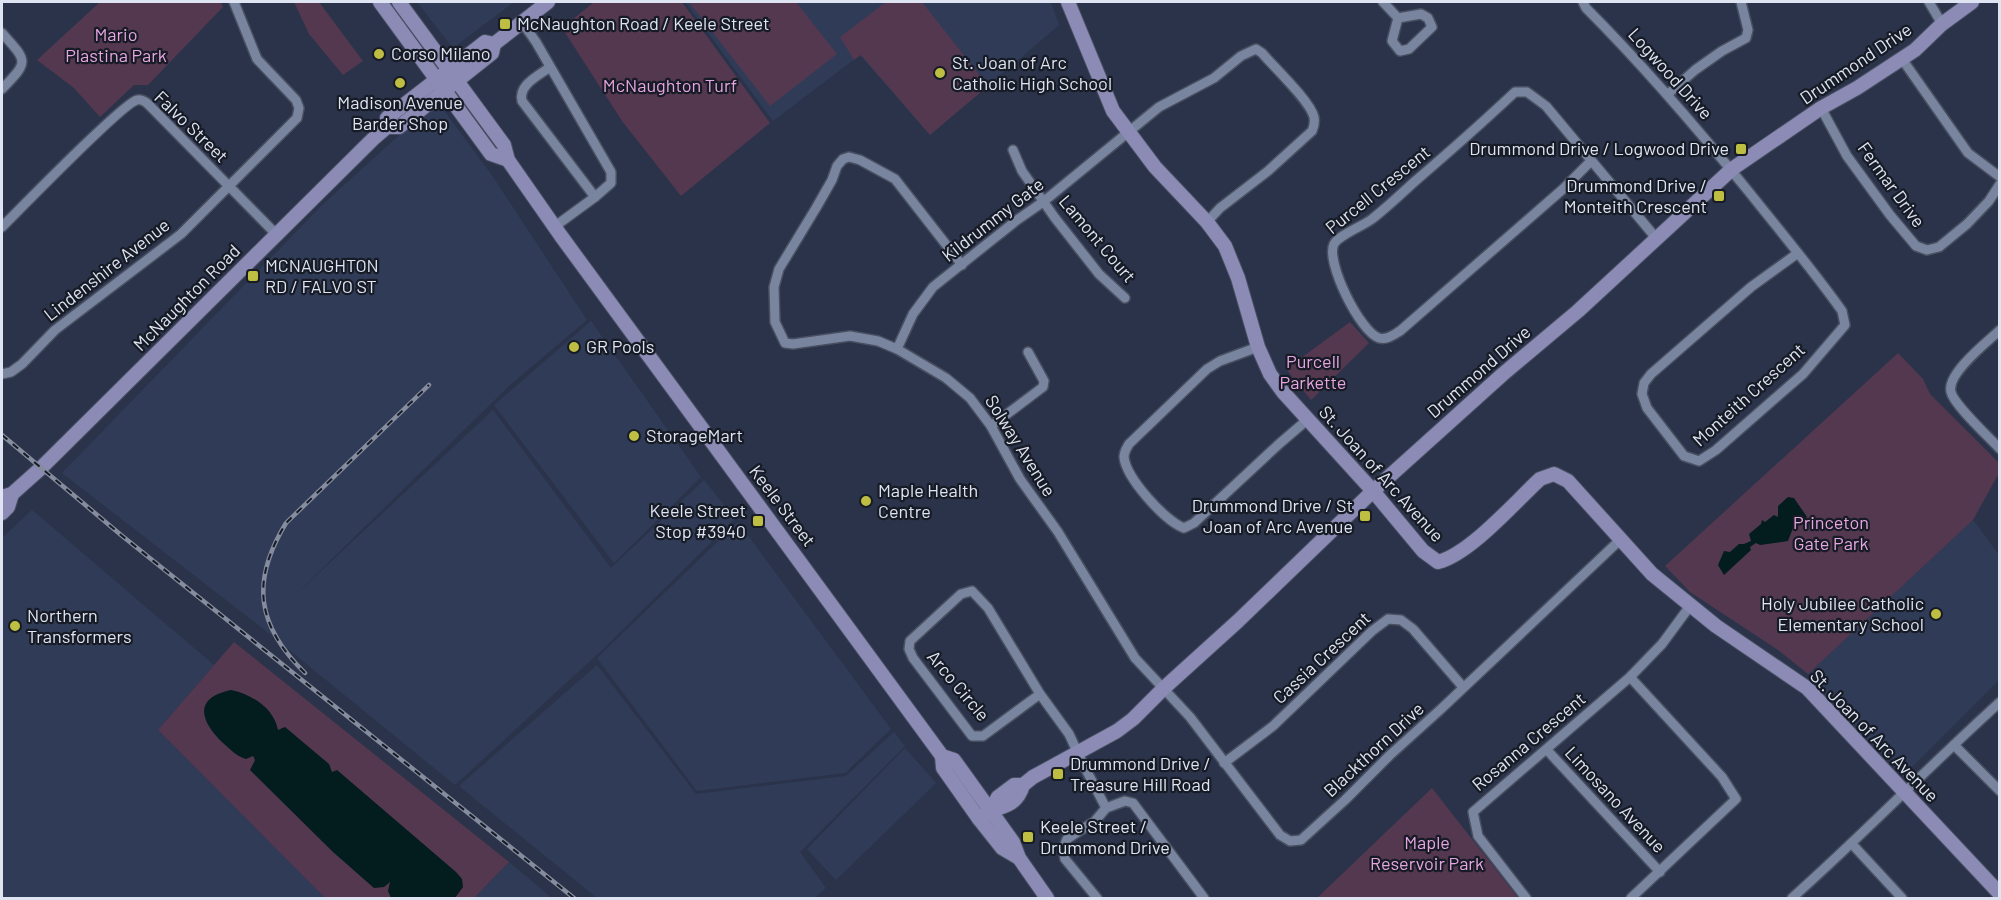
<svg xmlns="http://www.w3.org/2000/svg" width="2001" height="900" font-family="Barlow,sans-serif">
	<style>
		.built { fill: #303c57 }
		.green { fill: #533850 }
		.water { fill: #031c1e }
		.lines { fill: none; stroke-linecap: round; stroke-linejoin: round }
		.street-casing { stroke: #484f61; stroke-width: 12 }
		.secondary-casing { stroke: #484f61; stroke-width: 16 }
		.street { stroke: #79849e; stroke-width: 9 }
		.secondary { stroke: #8b8bb5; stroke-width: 14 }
		.rail-casing { stroke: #848c9e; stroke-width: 4.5 }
		.rail { stroke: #171b25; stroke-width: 2; stroke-dasharray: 7; stroke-linecap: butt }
		.poi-dot { fill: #bebf42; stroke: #171b25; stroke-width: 2 }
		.labels { text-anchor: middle; stroke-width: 4.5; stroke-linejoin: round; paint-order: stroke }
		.poi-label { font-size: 18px; fill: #dee4f2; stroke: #171b25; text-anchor: start }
		.park-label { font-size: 18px; fill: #e7a6e2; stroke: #171b25 }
		.street-label { font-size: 18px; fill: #dee4f2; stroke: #171b25 }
	</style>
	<rect width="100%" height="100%" fill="#2a3349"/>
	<g class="built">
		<polygon points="417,2 514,2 453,48"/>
		<polygon points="685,2 1051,2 1059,25 930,135 860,55 773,121"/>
		<polygon points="437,101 491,174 587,320 511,384 291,599 493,410 611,568 704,480 735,519 601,651 455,785 261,627 62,473 322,205"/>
		<polygon points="591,321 701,477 614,563 494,405"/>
		<polygon points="32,510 214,665 158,730 325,898 2,898 2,538"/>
		<polygon points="1973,520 1999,555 1999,680 1903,776 1808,674"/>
		<polygon points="738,522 891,729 845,773 697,791 597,658"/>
		<polygon points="597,665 696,794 846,776 894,732 905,746 800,852 826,888 814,898 597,898 459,786"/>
		<polygon points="905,748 936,783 836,880 807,849"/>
		<polygon points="509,862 552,898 474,898"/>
	</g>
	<g class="green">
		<polygon points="100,2 221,2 223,7 148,85 134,85 100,117 74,88 37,60"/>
		<polygon points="294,2 319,2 363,61 343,75 309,34"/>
		<polygon points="594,2 682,2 770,123 681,196 622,121 562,28"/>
		<polygon points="689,2 796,2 837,54 770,106"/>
		<polygon points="886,2 922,2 988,86 930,135 861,55 854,60 840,37"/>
		<polygon points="1350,322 1369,343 1311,400 1286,369"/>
		<polygon points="1898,353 1923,379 1930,394 1999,463 1999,473 1973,520 1808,674 1778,650 1690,592 1665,566"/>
		<polygon points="234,642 509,862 474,898 325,898 158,730"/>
		<polygon points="1432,788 1518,898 1317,898"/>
	</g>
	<g class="water">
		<polygon points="1788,497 1794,498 1807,517 1793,528 1788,541 1760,545 1756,543 1750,547 1751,550 1724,575 1718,565 1724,551 1730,552 1739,544 1744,544 1751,541 1749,534 1761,524 1762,520 1765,522 1774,515 1778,517 1778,506"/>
		<path d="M 231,690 C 251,694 274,708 278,730 L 285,727 L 329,764 L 332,772 L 337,770 L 456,872 L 462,879 L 463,887 L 455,898 L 391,898 L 388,891 L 390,882 L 384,887 L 374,888 L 333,852 L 253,773 L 250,770 L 255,760 L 253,756 L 246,759 C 236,756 231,750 223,743 C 200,721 193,698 231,690 Z"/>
	</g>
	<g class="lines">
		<g class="street-casing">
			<g id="street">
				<polyline points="1383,2 1398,18"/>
				<path d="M 1583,2 L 1586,8 C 1644,66 1697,128 1749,192 C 1780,231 1813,270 1842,311 L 1845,325 L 1803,374 L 1716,450 L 1699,461 L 1684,456 L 1647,408 L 1642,394 L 1644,383 L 1651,374 L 1751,287 L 1798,253"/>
				<polyline points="1929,2 1942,24"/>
				<polygon points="1421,14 1428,18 1432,27 1409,49 1400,51 1392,41 1398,18"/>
				<path d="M 522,22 L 536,42 L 611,172 L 611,183 L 595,197 L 522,101 C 518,85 538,76 550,67"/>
				<path d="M 2,33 C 28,62 29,61 2,89"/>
				<polyline points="1902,59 1968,153 2000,177"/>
				<polyline points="1668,94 1695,70 1722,51 1746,38 1748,30 1741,2"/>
				<polyline points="1821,108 1847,156 1890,215 1916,246 1927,250 1939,247 1967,224 1989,201 2000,184"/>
				<polyline points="1013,150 1022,171 1055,218 1099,274 1125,298"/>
				<path d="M 1591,161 L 1563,189 L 1400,331 C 1393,335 1387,340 1379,338 C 1360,332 1325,261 1334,244 C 1339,235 1363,226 1372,219 C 1386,208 1400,195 1413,183 C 1448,153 1482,123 1515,92 L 1527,92 L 1546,106 L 1656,238"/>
				<path d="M 2,227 C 19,210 123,103 137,100 C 141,99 146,102 149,105 L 277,235"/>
				<polyline points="554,227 595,197"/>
				<polyline points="962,265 895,179 860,160 849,157 843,159 837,166 832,180 816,208 779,269 774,287 775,322 785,343 793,344 850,336 878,341 897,349 946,378 970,398 991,426 1020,479 1058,532 1135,658 1190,717 1280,835 1290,841 1301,840 1345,800 1390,755 1441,709 1621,539"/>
				<path d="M 2000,330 C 1987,342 1946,374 1951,392 C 1954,405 1989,437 2000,449"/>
				<path d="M 1258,347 L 1220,361 L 1207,369 L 1129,444 C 1126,449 1124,452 1124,457 C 1126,478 1165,521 1184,528 L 1194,523 L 1279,444 L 1307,420"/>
				<path d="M 897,349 L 913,314 L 933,287 L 1017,220 L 1043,202 L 1159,107 L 1214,78 L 1241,56 L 1256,49 L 1262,53 C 1274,67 1310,101 1314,117 C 1315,123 1314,127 1312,131 L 1268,171 L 1220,208 L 1207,222"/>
				<polyline points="2,374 11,372 22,364 55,330 181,234 297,118 299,108 296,100 257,59 234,2"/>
				<polyline points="991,426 1043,387 1044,381 1028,352"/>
				<polyline points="1630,677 1722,777 1736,799 1631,898"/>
				<polyline points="1040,694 983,736 972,736 913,658 909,649 910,641 961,594 972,591 988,608 1040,694 1069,734 1083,764 1106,808"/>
				<polyline points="1954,745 2000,791"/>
				<polyline points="1547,750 1660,872"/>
				<polyline points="1224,763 1273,726 1372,631 1388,619 1401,620 1413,629 1463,687"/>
				<polyline points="1852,844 1902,898"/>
				<polyline points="1097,898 1065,859 1063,849 1067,839 1095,821 1106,808 1125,801 1133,803 1204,898"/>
				<polyline points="1526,898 1478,836 1473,812 1630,677 1662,644 1690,606"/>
				<path d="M 1792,898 C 1863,835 1929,766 2000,702"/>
			</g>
		</g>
		<g class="secondary-casing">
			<g id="secondary">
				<polyline points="380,2 491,154 508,160"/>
				<polyline points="399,2 504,145 508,160 561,236 942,756 954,760 1013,842 1019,858 1047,898"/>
				<path d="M 1068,2 L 1113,111 L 1155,167 L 1207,222 L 1225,246 L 1238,278 L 1258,347 L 1270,374 L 1283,392 L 1373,491 L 1423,551 L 1438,562 C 1470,554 1515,502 1540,479 L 1554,474 L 1568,481 L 1652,574 L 1716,626 L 1807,688 L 2000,894"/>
				<polyline points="387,127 387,118 485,42 494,44"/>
				<polyline points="2,497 12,494 40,469 373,139 387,127 399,127 492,53 494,44 548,2"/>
				<polyline points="2,513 8,507 12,494"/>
				<polyline points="942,756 943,768 979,819 1002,848 1019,858"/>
				<path d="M 990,811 C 1007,806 1018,803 1023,785"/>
				<polyline points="979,819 990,811 998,797 1014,785 1023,785 1033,777 1117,731 1133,719 1164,688 1238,621 1373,491 1503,374 1578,311 1732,169 1821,108 1857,88 1915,50 1942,24 1972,2"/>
			</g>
		</g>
		<use href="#street" class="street"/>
		<use href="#secondary" class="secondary"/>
		<g class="rail-casing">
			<g id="rail">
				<polyline points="2,435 121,535 574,898"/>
				<path d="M 305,673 C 257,626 250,582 286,523 L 429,385"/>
			</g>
		</g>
		<use href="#rail" class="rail"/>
	</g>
	<g class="poi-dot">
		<rect x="499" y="18" width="12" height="12" rx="3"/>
		<circle cx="379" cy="54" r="6"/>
		<circle cx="940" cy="73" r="6"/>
		<circle cx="400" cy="83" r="6"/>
		<rect x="1735" y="143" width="12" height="12" rx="3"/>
		<rect x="1713" y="190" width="12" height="12" rx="3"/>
		<rect x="247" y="270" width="12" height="12" rx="3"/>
		<circle cx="574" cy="347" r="6"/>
		<circle cx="634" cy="436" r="6"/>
		<circle cx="866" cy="501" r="6"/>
		<rect x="1359" y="510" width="12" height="12" rx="3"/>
		<rect x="752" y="515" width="12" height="12" rx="3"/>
		<circle cx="1936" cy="614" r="6"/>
		<circle cx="15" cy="626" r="6"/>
		<rect x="1052" y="768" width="12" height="12" rx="3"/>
		<rect x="1022" y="831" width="12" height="12" rx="3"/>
	</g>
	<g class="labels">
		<g class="poi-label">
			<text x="517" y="30">McNaughton Road / Keele Street</text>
			<text x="391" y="60">Corso Milano</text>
			<text x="952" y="69">St. Joan of Arc<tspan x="952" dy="21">Catholic High School</tspan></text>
			<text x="400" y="109" text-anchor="middle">Madison Avenue<tspan x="400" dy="21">Barder Shop</tspan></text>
			<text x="1729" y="155" text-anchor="end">Drummond Drive / Logwood Drive</text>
			<text x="1707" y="192" text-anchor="end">Drummond Drive /<tspan x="1707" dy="21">Monteith Crescent</tspan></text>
			<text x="265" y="272">MCNAUGHTON<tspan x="265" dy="21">RD / FALVO ST</tspan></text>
			<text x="586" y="353">GR Pools</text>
			<text x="646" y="442">StorageMart</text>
			<text x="878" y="497">Maple Health<tspan x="878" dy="21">Centre</tspan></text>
			<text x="1353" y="512" text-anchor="end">Drummond Drive / St<tspan x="1353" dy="21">Joan of Arc Avenue</tspan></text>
			<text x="746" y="517" text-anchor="end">Keele Street<tspan x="746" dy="21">Stop #3940</tspan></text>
			<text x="1924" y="610" text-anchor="end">Holy Jubilee Catholic<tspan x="1924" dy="21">Elementary School</tspan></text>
			<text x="27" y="622">Northern<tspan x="27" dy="21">Transformers</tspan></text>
			<text x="1070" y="770">Drummond Drive /<tspan x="1070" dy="21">Treasure Hill Road</tspan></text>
			<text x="1040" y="833">Keele Street /<tspan x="1040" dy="21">Drummond Drive</tspan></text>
		</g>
		<g class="park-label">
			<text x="116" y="41">Mario<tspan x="116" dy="21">Plastina Park</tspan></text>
			<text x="670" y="92">McNaughton Turf</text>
			<text x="1313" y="368">Purcell<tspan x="1313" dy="21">Parkette</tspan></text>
			<text x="1831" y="529">Princeton<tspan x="1831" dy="21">Gate Park</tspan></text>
			<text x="1427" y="849">Maple<tspan x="1427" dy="21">Reservoir Park</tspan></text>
		</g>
		<g class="street-label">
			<text transform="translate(1856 64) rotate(-34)" y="6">Drummond Drive</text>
			<text transform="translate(1670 74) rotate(48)" y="6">Logwood Drive</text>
			<text transform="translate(191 127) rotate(44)" y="6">Falvo Street</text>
			<text transform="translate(1891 185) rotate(54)" y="6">Fermar Drive</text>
			<text transform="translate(1378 190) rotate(-39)" y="6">Purcell Crescent</text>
			<text transform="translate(993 220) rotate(-38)" y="6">Kildrummy Gate</text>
			<text transform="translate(1097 239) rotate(50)" y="6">Lamont Court</text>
			<text transform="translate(107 270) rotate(-38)" y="6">Lindenshire Avenue</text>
			<text transform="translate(187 298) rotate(-45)" y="6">McNaughton Road</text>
			<text transform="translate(1479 372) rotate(-41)" y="6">Drummond Drive</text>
			<text transform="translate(1749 395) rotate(-42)" y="6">Monteith Crescent</text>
			<text transform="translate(1020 446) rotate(58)" y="6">Solway Avenue</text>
			<text transform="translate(1381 474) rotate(48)" y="6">St. Joan of Arc Avenue</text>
			<text transform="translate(782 506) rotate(53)" y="6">Keele Street</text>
			<text transform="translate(1322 658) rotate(-43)" y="6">Cassia Crescent</text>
			<text transform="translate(958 686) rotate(50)" y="6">Arco Circle</text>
			<text transform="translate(1874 736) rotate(46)" y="6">St. Joan of Arc Avenue</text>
			<text transform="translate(1529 742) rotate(-40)" y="6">Rosanna Crescent</text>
			<text transform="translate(1374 750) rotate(-43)" y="6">Blackthorn Drive</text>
			<text transform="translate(1615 800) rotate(47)" y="6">Limosano Avenue</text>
		</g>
	</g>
	<rect width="2001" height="900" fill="none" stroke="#dee4f2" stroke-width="6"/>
</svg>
